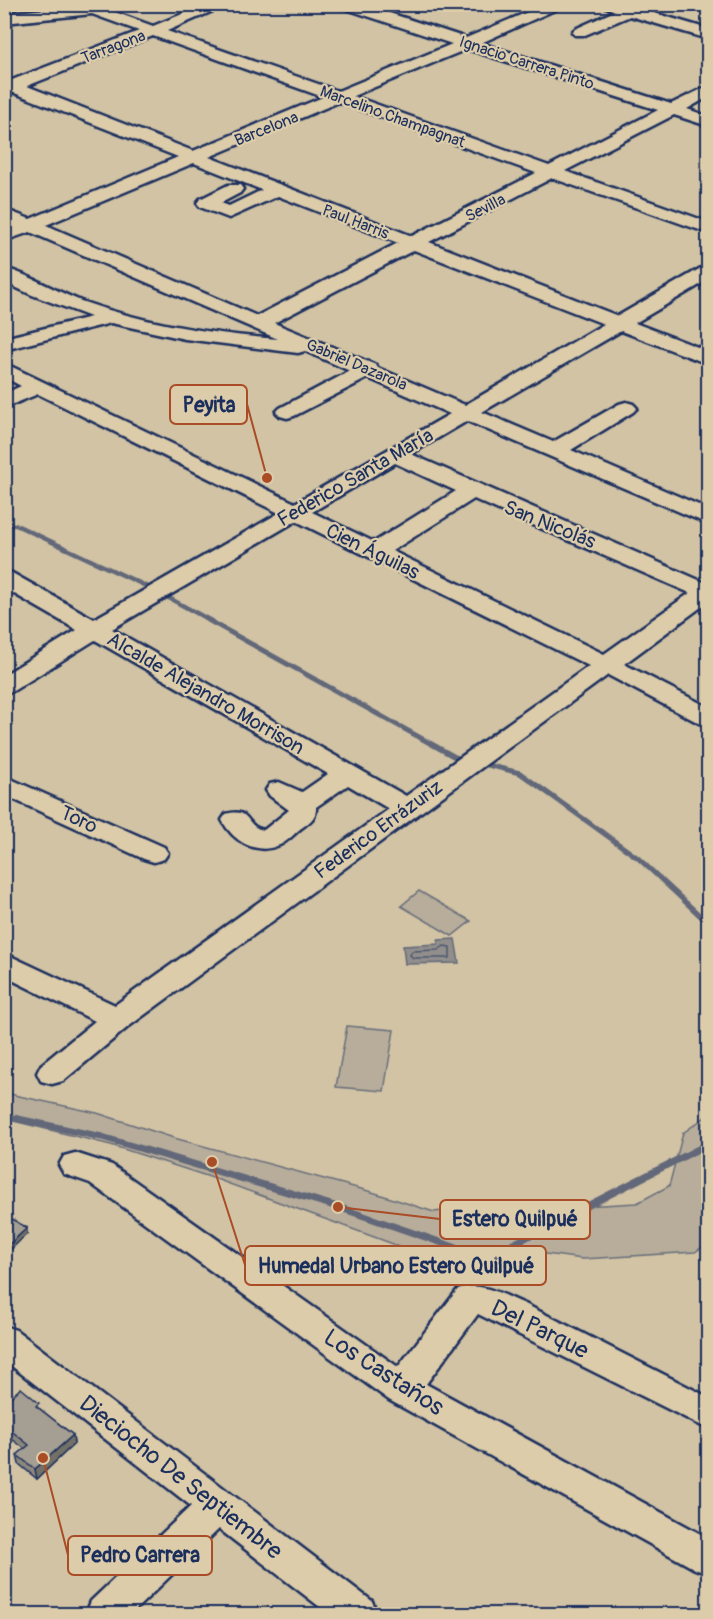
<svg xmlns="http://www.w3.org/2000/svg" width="713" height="1619" font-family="Pangolin,sans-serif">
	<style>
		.green { fill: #b7ad9a; stroke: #696e7c; stroke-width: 1.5 }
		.water { fill: #918e8b; stroke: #626879; stroke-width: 1.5 }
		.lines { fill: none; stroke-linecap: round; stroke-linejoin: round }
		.shore { stroke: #4a5570; stroke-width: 1.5 }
		.stream-far2 { stroke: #626879; stroke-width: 4.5 }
		.stream-far1 { stroke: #626879; stroke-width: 5 }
		.stream { stroke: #626879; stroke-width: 7 }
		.minor-casing { stroke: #1b2f5e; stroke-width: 5 }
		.minor { fill: #ddcca9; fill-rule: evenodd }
		.wall { fill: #8d887e; stroke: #1b2f5e; stroke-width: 1.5 }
		.shaded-wall { fill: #736f67; stroke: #1b2f5e; stroke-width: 1.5 }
		.building { fill: #a49e93; stroke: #1b2f5e; stroke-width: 1.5 }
		.labels { text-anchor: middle; stroke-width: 4.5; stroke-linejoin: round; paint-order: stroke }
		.far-street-label { font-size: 16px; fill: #1b2f5e; stroke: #ddcca9 }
		.street-label { font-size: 20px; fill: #1b2f5e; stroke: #ddcca9 }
		.near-street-label { font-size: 24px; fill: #1b2f5e; stroke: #ddcca9 }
		.leader { fill: none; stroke: #aa4c25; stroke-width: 2 }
		.callout-dot { fill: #aa4c25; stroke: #ddcca9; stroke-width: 2 }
		.callout { fill: #ddcca9; stroke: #aa4c25; stroke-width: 2 }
		.callout-label { font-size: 21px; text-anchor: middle; font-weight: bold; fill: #1b2f5e }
	</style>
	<rect width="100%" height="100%" fill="#d1c3a4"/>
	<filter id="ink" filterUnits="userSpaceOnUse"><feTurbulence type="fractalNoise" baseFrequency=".0167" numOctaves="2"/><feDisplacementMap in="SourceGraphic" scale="12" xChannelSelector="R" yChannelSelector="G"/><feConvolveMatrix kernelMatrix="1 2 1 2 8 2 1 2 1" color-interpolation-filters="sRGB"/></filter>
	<g filter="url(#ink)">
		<g class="green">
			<polygon points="419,891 471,921 452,936 401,906"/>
			<polygon points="347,1026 394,1030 384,1091 336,1087"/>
			<polygon points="5,1093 97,1113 174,1138 372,1192 434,1212 498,1205 550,1208 637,1203 669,1186 683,1133 708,1115 708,1243 695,1252 583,1259 494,1247 404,1248 216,1179 111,1145 5,1119"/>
		</g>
		<polygon class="water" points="455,939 459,963 405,964 403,946 438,944 438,940"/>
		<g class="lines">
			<polygon class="shore" points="444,946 450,947 450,958 413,958 410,955 412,951 438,950"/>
			<g class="stream-far2">
				<polyline points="4,524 16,525 148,587"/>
				<polyline points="169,598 211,621"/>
			</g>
			<g class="stream-far1">
				<polyline points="208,620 455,757 465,760"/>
				<polyline points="479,763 520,773 638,858 708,923"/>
			</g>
			<polyline class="stream" points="4,1116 102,1137 338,1207 486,1258 708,1144"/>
			<g class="minor-casing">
				<g id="minor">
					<path d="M 70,4 L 93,4 L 153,26 L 207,4 L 229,4 L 167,31 L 338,91 L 452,44 L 340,7 L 338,4 L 362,4 L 466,38 L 547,4 L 568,4 L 481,43 L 671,104 L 708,86 L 708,97 L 687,109 L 708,116 L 708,126 L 674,115 L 565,171 L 708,222 L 708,233 L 552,178 L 429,242 L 618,316 L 701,268 L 708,266 L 708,280 L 635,323 L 708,351 L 708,364 L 621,331 L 482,412 L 553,442 L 619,404 L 626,402 L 633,404 L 637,408 L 633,412 L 571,450 L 708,509 L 708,524 L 467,421 L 411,454 L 708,584 L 708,602 L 624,664 L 708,707 L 708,725 L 699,723 L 608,675 L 128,1027 L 63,1081 L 52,1084 L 41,1081 L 37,1073 L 41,1065 L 95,1021 L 4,976 L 4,953 L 115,1005 L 389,809 L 348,785 L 316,807 C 317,818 308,823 300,829 C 293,835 286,843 277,846 C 255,855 232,840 222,820 L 226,814 C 252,807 244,827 264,830 L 289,810 L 270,796 L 266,790 L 270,784 L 279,782 L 302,792 L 328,774 L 95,640 L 13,691 L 4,693 L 4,675 L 77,630 L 4,588 L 4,571 L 12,573 L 94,619 L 279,513 L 38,394 L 4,408 L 4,394 L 21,386 L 4,377 L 4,363 L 295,503 L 450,414 L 368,378 L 294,416 L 287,418 L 280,416 L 276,412 L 280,408 L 350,371 L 305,351 L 298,353 L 185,339 L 111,323 L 4,350 L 4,338 L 91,317 L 32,295 L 4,282 L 4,268 C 31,275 55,291 81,301 C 143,323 211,334 278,339 L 30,232 L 4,241 L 4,229 L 14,225 L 4,221 L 4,209 L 30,219 L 178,157 L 12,92 L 4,94 L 4,78 L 12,80 L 139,31 L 92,14 L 4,23 L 4,13 L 72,7 ZM 153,36 L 323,97 L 193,151 L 27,86 ZM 467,49 L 658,110 L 549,166 L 353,96 ZM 339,102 L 536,173 L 412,236 L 209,157 ZM 194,163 L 262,190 L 229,206 L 221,203 L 240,193 L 243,189 L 240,185 L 228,185 L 200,199 L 197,203 L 200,207 L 229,218 L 278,196 L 398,243 L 257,316 L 46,225 ZM 414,250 L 604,324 L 465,405 L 378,368 L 376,365 L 274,323 ZM 395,463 L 456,491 L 374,542 L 312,512 ZM 474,499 L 503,512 L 690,593 L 604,654 L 392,551 ZM 296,521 L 589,666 L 406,796 L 112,629 Z"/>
					<polygon points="599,4 624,4 708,29 708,39 630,16 585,35 575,35 572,32 575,29 615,11"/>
					<polygon points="4,776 164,847 168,853 164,859 154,862 144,859 4,795"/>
					<path d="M 75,1153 L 112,1165 L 398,1367 L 458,1289 C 482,1281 503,1295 525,1304 L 708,1397 L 708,1429 L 478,1314 L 426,1384 L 708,1538 L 708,1574 L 695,1569 L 389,1400 L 90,1183 L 64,1174 L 59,1165 L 64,1156 Z"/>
					<polygon points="4,1326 16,1330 372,1601 377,1614 329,1614 219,1529 131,1614 86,1614 91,1601 191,1506 4,1360"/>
				</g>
			</g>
			<use href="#minor" class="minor"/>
		</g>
		<polygon class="wall" points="4,1403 40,1409 73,1435 74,1444 37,1479 19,1464 17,1455 25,1449 4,1433"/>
		<g class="shaded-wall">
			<polygon points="27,1228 27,1234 4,1256 4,1249"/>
			<polygon points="73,1435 74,1444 37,1479 35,1469"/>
		</g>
		<g class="building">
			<polygon points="12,1219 27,1228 4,1249 4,1226"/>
			<polygon points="21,1388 39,1403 36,1406 73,1435 35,1469 17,1455 29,1445 4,1425 4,1403"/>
		</g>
	</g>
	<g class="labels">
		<g class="far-street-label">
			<text transform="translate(113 46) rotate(-21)" y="6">Tarragona</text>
			<text transform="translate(527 62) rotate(18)" y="6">Ignacio Carrera Pinto</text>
			<text transform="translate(393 116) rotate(20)" y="6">Marcelino Champagnat</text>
			<text transform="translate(266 128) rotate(-22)" y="6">Barcelona</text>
			<text transform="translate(485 207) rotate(-27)" y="6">Sevilla</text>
			<text transform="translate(356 221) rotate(21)" y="6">Paul Harris</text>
			<text transform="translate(357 364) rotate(23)" y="6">Gabriel Dazarola</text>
		</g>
		<g class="street-label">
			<text transform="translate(355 477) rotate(-30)" y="7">Federico Santa María</text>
			<text transform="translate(550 524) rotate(22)" y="7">San Nicolás</text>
			<text transform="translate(373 551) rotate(26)" y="7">Cien Águilas</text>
			<text transform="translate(206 693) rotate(30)" y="7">Alcalde Alejandro Morrison</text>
			<text transform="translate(79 819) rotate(25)" y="7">Toro</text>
			<text transform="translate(378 829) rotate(-36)" y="7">Federico Errázuriz</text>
		</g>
		<g class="near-street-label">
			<text transform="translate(540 1329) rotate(26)" y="8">Del Parque</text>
			<text transform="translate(384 1372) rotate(33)" y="8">Los Castaños</text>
			<text transform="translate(181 1477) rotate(38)" y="8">Dieciocho De Septiembre</text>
		</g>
	</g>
	<path class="leader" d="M267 478L247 404M338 1207L440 1219M212 1162L245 1265M43 1458L68 1555"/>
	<g class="callout-dot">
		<circle cx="267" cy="478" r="6"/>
		<circle cx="338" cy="1207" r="6"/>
		<circle cx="212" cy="1162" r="6"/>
		<circle cx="43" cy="1458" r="6"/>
	</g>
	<g class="callout">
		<rect x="170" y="385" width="77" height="39" rx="6"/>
		<rect x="440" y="1200" width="150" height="39" rx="6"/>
		<rect x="245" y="1246" width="301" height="39" rx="6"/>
		<rect x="68" y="1536" width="144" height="39" rx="6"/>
	</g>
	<g class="callout-label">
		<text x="209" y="412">Peyita</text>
		<text x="515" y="1226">Estero Quilpué</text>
		<text x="396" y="1273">Humedal Urbano Estero Quilpué</text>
		<text x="140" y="1562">Pedro Carrera</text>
	</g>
	<rect width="713" height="1619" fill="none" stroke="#ddcca9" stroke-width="24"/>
	<rect x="12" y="12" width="689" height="1595" fill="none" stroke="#1b2f5e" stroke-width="2" filter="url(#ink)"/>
</svg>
